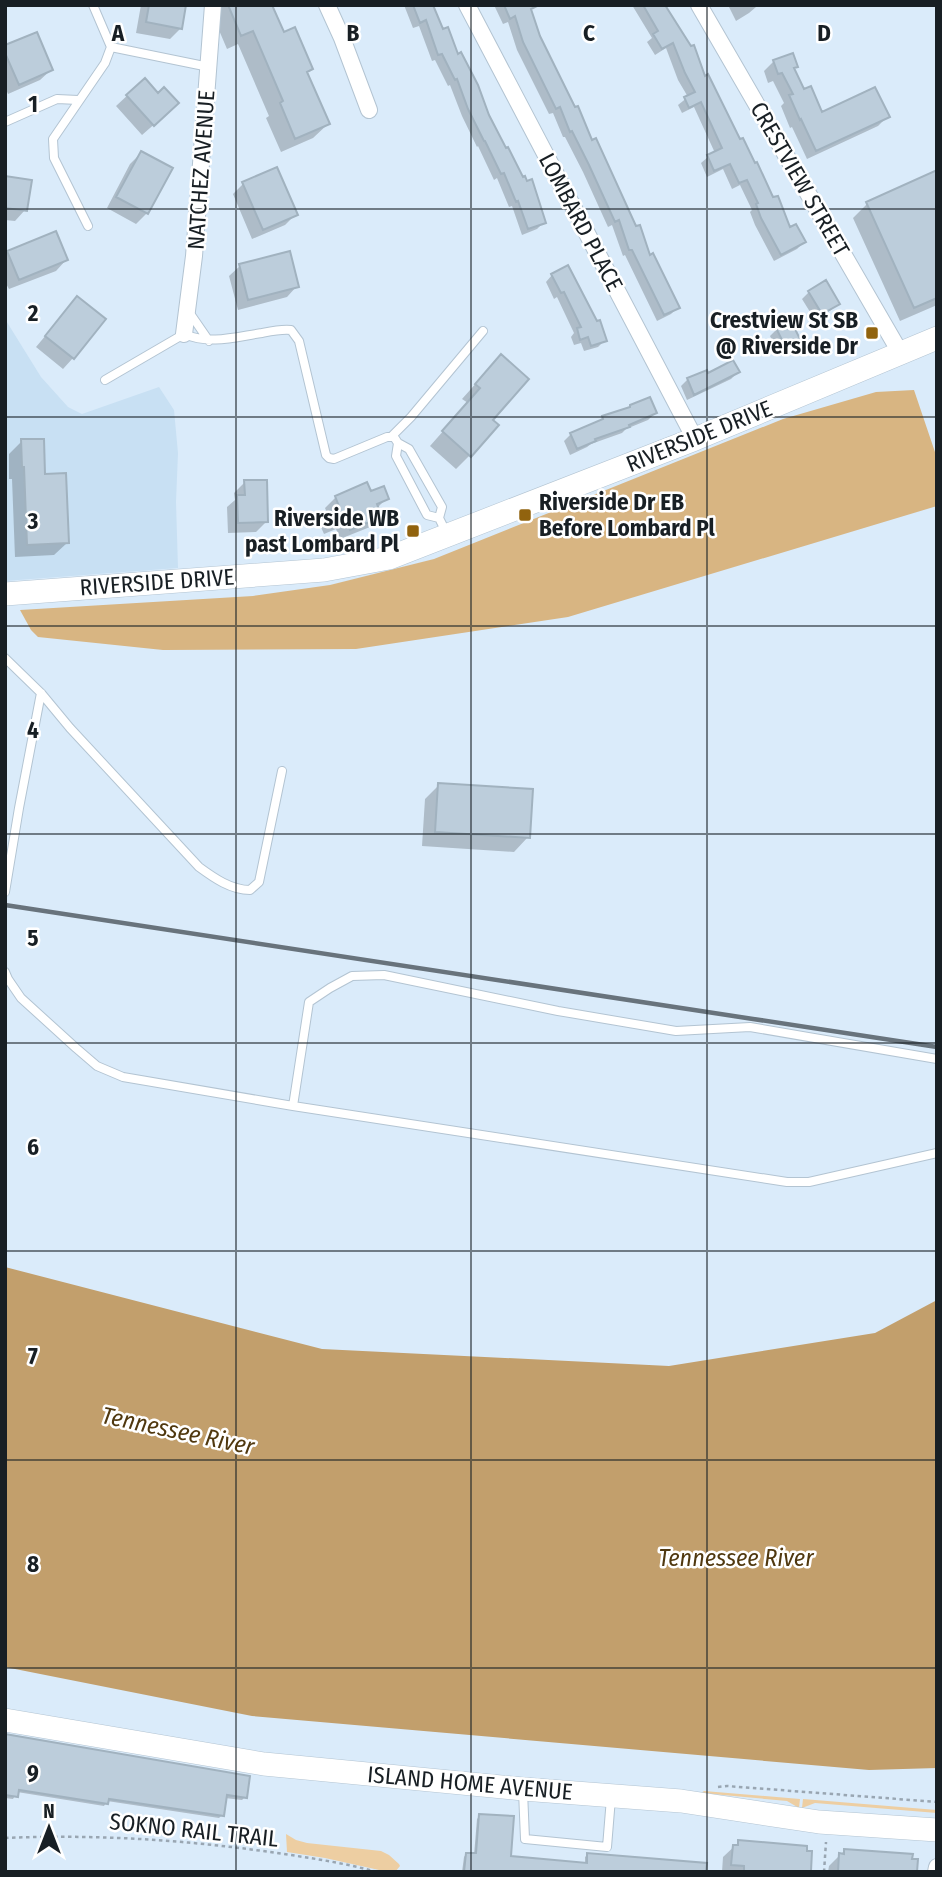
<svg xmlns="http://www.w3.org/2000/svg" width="942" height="1877" font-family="'Fira Sans Condensed',sans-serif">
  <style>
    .built { fill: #c8e0f3 }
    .green { fill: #edcea2 }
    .forest { fill: #d8b582 }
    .water { fill: #c29f6c }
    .shadow { fill: #0003 }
    .building { fill: #bccddb; stroke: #a1b2bf; stroke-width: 2 }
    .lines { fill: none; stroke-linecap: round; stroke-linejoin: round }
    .lane-casing { stroke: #b3c4d2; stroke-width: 10 }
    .street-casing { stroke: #b3c4d2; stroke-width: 18 }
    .secondary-casing { stroke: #b3c4d2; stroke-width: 24 }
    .path { stroke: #99a6b2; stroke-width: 2.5; stroke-dasharray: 3.5 3.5; stroke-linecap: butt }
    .lane { stroke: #fff; stroke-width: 8 }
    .street { stroke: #fff; stroke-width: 16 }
    .secondary { stroke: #fff; stroke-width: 23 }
    .rail { stroke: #68737c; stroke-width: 4.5 }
    .grid { fill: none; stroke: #181f24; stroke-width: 2; stroke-opacity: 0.55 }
    .poi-dot { fill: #91630e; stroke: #fff; stroke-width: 2.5 }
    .labels { text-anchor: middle; stroke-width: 5; stroke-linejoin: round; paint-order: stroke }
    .street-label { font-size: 23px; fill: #181f24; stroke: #fff }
    .poi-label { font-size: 23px; font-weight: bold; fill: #181f24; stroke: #fff; text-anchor: end }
    .water-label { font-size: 24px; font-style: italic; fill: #50380f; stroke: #fff }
    .grid-label { font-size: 23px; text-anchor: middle; font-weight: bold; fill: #181f24; stroke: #fff; stroke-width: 5; stroke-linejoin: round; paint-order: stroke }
  </style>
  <rect width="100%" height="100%" fill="#daebfa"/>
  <path class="built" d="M5 319 41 377 68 407 82 414 159 387 174 410 178 453 176 502 178 568 5 581Z"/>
  <path class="green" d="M704 1791 800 1799 799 1808 787 1801 701 1793Z
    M803 1799 937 1810V1813L815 1803 802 1808Z
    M286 1834 296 1840 307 1843 381 1851 389 1855 399 1864 400 1866 395 1872H388L325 1858 287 1852Z"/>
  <path class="forest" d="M914 390 937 458V506L568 617 356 649 163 650 38 637 31 630 20 610 253 596 330 585 434 559 783 419 876 392Z"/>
  <path class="water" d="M5 1267 322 1349 669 1366 875 1333 937 1300V1768L869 1770 252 1716 5 1667Z"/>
  <path class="shadow" d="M141 5H185L181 28 170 39 136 33Z
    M214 5H270L283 34 311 69 306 74 328 124 313 138 281 152 266 118 269 116 238 44 227 49 210 9Z
    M404 5H431L442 31 544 222 537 229 522 235 512 206 509 207 497 178 494 180 478 146 477 147 462 116 450 85 448 86 435 60 432 61 419 26 413 28Z
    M494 5H532L530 9 538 36 649 257 677 308 671 314 657 321 625 255 623 256 612 225 608 227 583 172 565 137H563L553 113 549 114 517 50 508 22 503 24Z
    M632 5H664L789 230 804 242 797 249 774 261 755 225 750 212 752 210 740 185 732 189 723 169 707 177 701 163 708 157 715 153 694 107 682 113 678 105 688 97 678 80 666 48 655 55 647 42 652 38Z
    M728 5H755L756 7 749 13 736 21Z
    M5 47 51 70 40 80 8 94 5 87Z
    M774 61 796 67 793 70 803 91 821 114 887 117 878 126 807 159 792 127 790 128 781 106 784 103 773 81 768 83 764 71Z
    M144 80 158 95 166 114 142 135 116 106Z
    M141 153 147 213 136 224 107 208 130 164Z
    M937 172V305L900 321 853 218 867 204Z
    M5 177 25 210 15 221 5 220Z
    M243 184 296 214 285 225 252 239 233 194Z
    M8 252 66 260 56 271 9 289 5 282V255Z
    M240 266 297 286 287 297 238 310 229 276Z
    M552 275 605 340 598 347 584 351 581 343 574 345 571 337 574 333 557 297 554 299 546 282Z
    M809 292 837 304 831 310 815 320 802 299Z
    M77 298 73 358 63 369 36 347Z
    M777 329 799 341 792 347 779 354 770 336Z
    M487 371 490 420 470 455 456 469 430 446 468 403 462 399Z
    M738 372 731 379 687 400 681 386 688 379Z
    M655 413 648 420 626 429 622 433 591 444 587 447 570 455 564 441 571 434 598 423 603 417Z
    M22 441 43 475 67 543 54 555 15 557 12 479H9V454Z
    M245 482 267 521 256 532 228 533 227 507 235 500 234 493Z
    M370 494 387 498 377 508 380 517 370 527 340 539 336 529 324 534 320 525 329 517 325 508 336 497Z
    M439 785 528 837 514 852 422 846 425 799Z
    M5 1736 245 1797 242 1800 225 1798 222 1815 219 1818 107 1801 104 1806 17 1792 13 1799 5 1798Z
    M480 1816 509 1858 585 1864V1857L588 1854 683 1872H462L464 1857 466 1854 474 1855 477 1819Z
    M739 1842 809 1870 808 1872H722L723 1857Z
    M845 1850 915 1872H828L829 1866Z"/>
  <path class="building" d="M149 5H186L182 29 146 22Z
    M228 5H272L284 32 295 27 313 69 307 72 330 124 295 139 280 103 283 101 253 31 241 36Z
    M413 5H433L443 29 448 27 458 54 461 52 478 85 489 115 506 148 508 147 523 177 525 176 527 181 532 179 546 223 528 229 518 201 516 202 504 173 501 174 485 141H484L468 109 457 79 455 80 442 54 438 55 426 20 420 23Z
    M504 5H539L531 9 540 36 575 107 578 106 592 140 596 138 636 226 640 225 650 255 653 253 680 308 664 315 632 250H629L619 220 615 222 589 165 572 131 570 132 560 107 556 109 523 42 515 16 510 19Z
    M643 5H665L691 46 694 45 705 76 708 74 740 139 743 138 755 163 757 162 773 197 778 196 790 227 796 224 806 242 781 255 761 218 756 204 758 203 747 180 739 183 730 164 714 171 707 155 722 148 701 102 689 108 684 97 695 92 685 73 673 43 662 49 653 34 658 31Z
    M37 32 53 70 19 85 5 53V45Z
    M793 53 798 67 794 68 804 89 811 86 822 112 875 87 890 117 816 151 801 119 800 120 789 95 793 94 782 73 778 74 773 60Z
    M145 78 158 93 164 87 179 103 154 126 126 95Z
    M141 151 173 168 148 214 116 197Z
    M277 167 298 215 263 230 242 182Z
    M937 170V298L914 308 866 202Z
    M5 176 32 180 27 211 5 208Z
    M56 231 68 260 19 280 7 251Z
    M290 251 299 287 248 300 239 264Z
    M568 265 597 321 600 320 607 341 591 346 588 337 580 340 577 328 581 327 564 292 561 293 551 274Z
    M826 280 840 304 822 314 808 291Z
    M77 296 106 319 74 359 45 336Z
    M791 321 801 341 786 348 776 328Z
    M501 354 529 379 493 420 499 425 471 457 442 431 480 388 475 384Z
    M733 360 740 372 694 395 687 378 707 370 708 373Z
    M650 397 657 413 629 425 630 427 595 439 596 441 577 449 570 433 603 419 602 416 630 407V405Z
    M21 439H44L45 474 66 473 69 543 27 545 24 467H22Z
    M244 480H267L268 522 238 523 237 495H245Z
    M367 482 371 491 384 486 389 499 377 504 382 517 350 530 346 520 334 524 330 513 340 509 335 496Z
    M438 783 533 789 530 838 435 832Z
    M5 1734 250 1776 247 1798 227 1795 224 1816 109 1799 108 1804 19 1790 18 1797 5 1795Z
    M479 1814 514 1816 511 1856 587 1863V1853L707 1863 706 1872H464L466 1853H476Z
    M738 1840 807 1846V1851H812L811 1871 744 1872V1866L731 1865 733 1845H738Z
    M844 1849 913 1854 912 1859H918L917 1872H838L839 1853 844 1854Z"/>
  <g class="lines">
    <g class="lane-casing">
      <path id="lane" d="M111 47 209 67
        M5 122 57 99 78 100
        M88 226 54 158 53 139 105 63 111 47 93 5
        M189 312 209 341
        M105 380 184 334C210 345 235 337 262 333 272 331 281 329 291 330L299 341 326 455 329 458 334 459 387 437H394L398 443 409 449 442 507 439 518 446 532
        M392 436 411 417 483 331
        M398 443 396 456 427 515 439 518
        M5 658 41 693 70 728 199 867C214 878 231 890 250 890L259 882 282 771
        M5 892 19 808 41 693
        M5 972 8 979 21 998 76 1048 97 1066 123 1077 293 1106 787 1182H809L937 1153
        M293 1106 309 1002 330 988 352 976 384 975 558 1011 676 1031 750 1027 937 1059
        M523 1791 525 1839 607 1847 611 1798"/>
    </g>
    <g class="street-casing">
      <path id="street" d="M327 5 342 38 369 110
        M467 5 695 439
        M699 5 901 354
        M184 334 194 256 213 5
        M936 1872 937 1867"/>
    </g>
    <g class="secondary-casing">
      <path id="secondary" d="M5 594 324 570 389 558 695 439 937 338
        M5 1720 264 1764 523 1789 681 1801 819 1822 937 1830"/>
    </g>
    <path class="path" d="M718 1787 727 1786 937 1802
      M5 1838C97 1834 187 1840 277 1853 311 1858 345 1863 377 1872
      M824 1872 826 1842"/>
    <use href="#lane" class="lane"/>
    <use href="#street" class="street"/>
    <use href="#secondary" class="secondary"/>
    <path class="rail" d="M5 905 937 1047"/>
  </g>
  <path class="grid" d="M236 5V1872M471 5V1872M707 5V1872M5 209H937M5 417H937M5 626H937M5 834H937M5 1043H937M5 1251H937M5 1460H937M5 1668H937"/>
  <g class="poi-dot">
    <rect x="865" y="326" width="14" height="14" rx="3.5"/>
    <rect x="518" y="508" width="14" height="14" rx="3.5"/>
    <rect x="406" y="524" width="14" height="14" rx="3.5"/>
  </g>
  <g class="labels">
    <g class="street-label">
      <text transform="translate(201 170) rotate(-86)" y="8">NATCHEZ AVENUE</text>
      <text transform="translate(800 179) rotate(60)" y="8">CRESTVIEW STREET</text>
      <text transform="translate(581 222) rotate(62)" y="8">LOMBARD PLACE</text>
      <text transform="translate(699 436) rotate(-22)" y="8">RIVERSIDE DRIVE</text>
      <text transform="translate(157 582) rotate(-4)" y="8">RIVERSIDE DRIVE</text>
      <text transform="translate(470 1783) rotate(5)" y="8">ISLAND HOME AVENUE</text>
      <text transform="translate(194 1830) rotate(6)" y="8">SOKNO RAIL TRAIL</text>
    </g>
    <g class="poi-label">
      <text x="858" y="328">Crestview St SB<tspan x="858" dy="26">@ Riverside Dr</tspan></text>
      <text x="539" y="510" text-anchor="start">Riverside Dr EB<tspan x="539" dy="26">Before Lombard Pl</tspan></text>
      <text x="399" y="526">Riverside WB<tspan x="399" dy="26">past Lombard Pl</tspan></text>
    </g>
    <g class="water-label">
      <text transform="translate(178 1431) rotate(12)" y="8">Tennessee River</text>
      <text x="736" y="1566">Tennessee River</text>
    </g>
  </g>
  <g class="grid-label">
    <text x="118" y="41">A</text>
    <text x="353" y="41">B</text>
    <text x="589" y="41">C</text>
    <text x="824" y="41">D</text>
    <text x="33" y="112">1</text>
    <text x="33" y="321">2</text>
    <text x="33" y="529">3</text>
    <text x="33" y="738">4</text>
    <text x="33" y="946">5</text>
    <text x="33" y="1155">6</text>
    <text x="33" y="1364">7</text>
    <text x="33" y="1572">8</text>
    <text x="33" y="1781">9</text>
  </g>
  <rect width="942" height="1877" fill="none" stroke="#181f24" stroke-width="14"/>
  <g transform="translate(49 1828)" stroke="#ffffff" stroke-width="5" paint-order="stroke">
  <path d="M0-5L12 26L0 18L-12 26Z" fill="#181f24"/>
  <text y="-10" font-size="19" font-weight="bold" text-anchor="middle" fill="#181f24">N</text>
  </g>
</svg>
